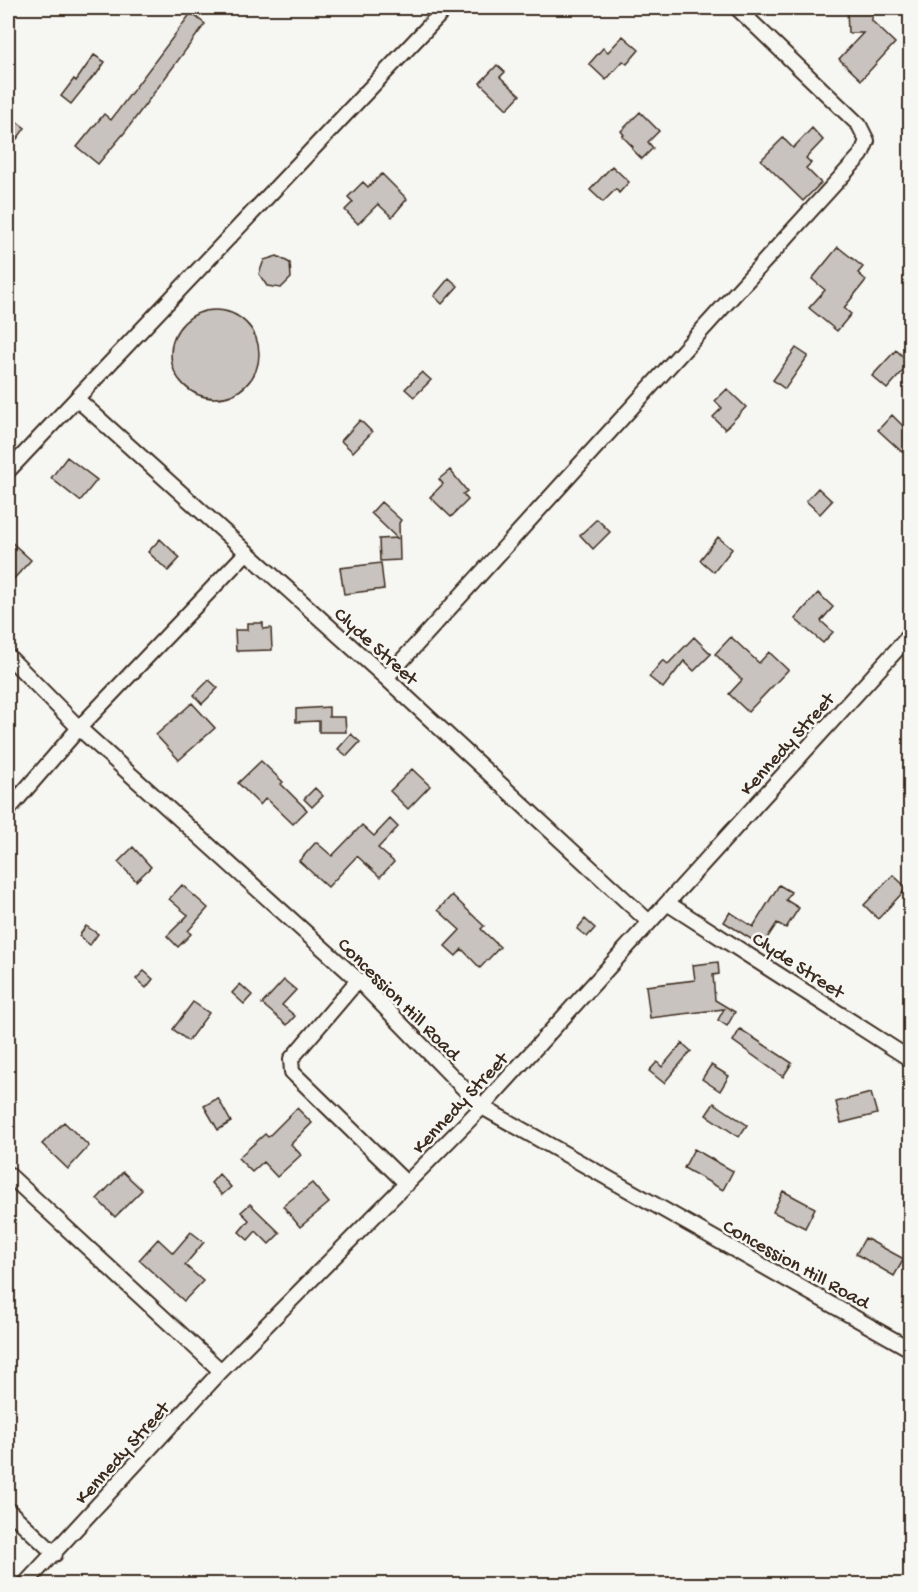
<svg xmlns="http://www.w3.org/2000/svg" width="918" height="1592" font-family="'Gochi Hand',sans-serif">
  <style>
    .building { fill: #c8c3be; stroke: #3b2a1e; stroke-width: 1.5 }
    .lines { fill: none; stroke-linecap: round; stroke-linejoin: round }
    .street-casing { stroke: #3b2a1e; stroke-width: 18 }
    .street { stroke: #f6f6f2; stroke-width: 14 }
    .labels { text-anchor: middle; stroke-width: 5; stroke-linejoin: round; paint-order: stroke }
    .street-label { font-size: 20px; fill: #3b2a1e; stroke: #f6f6f2 }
  </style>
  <rect width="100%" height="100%" fill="#f6f6f2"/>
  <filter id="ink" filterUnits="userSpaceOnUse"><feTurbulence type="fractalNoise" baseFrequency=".0167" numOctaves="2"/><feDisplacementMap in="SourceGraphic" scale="12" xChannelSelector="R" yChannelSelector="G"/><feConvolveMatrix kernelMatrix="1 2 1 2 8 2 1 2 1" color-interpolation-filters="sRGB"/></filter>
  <g filter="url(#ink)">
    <path class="building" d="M847 8H872V21L895 43 861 80 839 59 863 33H848Z
      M191 13 205 24 125 132 98 164 77 147 104 114 111 120Z
      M623 36 639 50 627 64 623 61 606 80 589 64 603 48 608 52Z
      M94 55 105 62 96 75 95 74 71 104 61 96 74 79 76 81Z
      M497 65 505 72 500 77 520 95 507 109 480 83Z
      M640 112 659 131 648 142 653 148 642 159 632 149 633 147 622 136 624 135 621 131Z
      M8 115 25 128 17 139 8 132Z
      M812 128 823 140 806 158 811 163 806 168 821 183 803 201 761 160 783 138 793 148Z
      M612 166 629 182 619 193 616 189 603 202 590 190Z
      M382 174 407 199 392 217 378 204 358 224 345 210 353 202 348 197 363 182 368 187Z
      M838 247 863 267 858 273 866 280 844 308 851 314 837 331 809 308 825 290 812 279Z
      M277 256 290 263 291 278 281 288 267 286 259 274 264 260Z
      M449 278 458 286 442 304 434 296Z
      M171 354a44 44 0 1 1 88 0a44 44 0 1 1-88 0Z
      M796 348 808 356 785 389 773 380Z
      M896 350 910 363 887 389 872 376Z
      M422 372 431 380 414 397 405 389Z
      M727 389 746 407 725 429 713 417 722 408 715 401Z
      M892 415 910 433V444L902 452 878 430Z
      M360 420 372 432 353 452 341 441Z
      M67 457 97 480 80 501 51 478Z
      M450 470 467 491 463 494 468 500 451 517 430 497 443 484 439 479Z
      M818 488 832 501 820 514 806 501Z
      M381 502 401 520 399 523 400 560 380 561 379 539 397 538 371 513Z
      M597 519 610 532 593 549 580 535Z
      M718 537 732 549 714 572 700 560Z
      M8 539 31 560 8 585Z
      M160 539 180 558 168 571 148 552Z
      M381 563 384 589 344 594 340 568Z
      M818 593 833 607 821 621 833 632 823 643 795 619Z
      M247 623H263V629L271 628 272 650 236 651 235 630H247Z
      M694 637 711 654 694 671 684 661 663 688 649 677 663 660 668 664Z
      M731 637 759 663 769 652 788 670 748 712 729 694 742 680 715 654Z
      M209 680 218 688 202 704 194 695Z
      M192 703 215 728 179 760 156 735Z
      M329 707V717H345L346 732H319V721L296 722V709Z
      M351 734 360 742 347 756 338 749Z
      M261 761 283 782 281 784 307 810 293 824 266 798 260 805 238 783Z
      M412 769 430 786 408 809 390 791Z
      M315 788 323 796 312 807 304 799Z
      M390 819 398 827 378 848 394 862 380 877 357 856 328 887 299 861 316 842 332 856 362 825 374 836Z
      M133 847 151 867 136 881 118 862Z
      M893 875 907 888 878 919 864 905Z
      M182 885 208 908 188 931 191 934 178 947 167 936 188 915 169 899Z
      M779 885 791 892 786 900 799 908 786 928 777 923 762 946 724 922 730 912 753 927Z
      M452 895 484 926 481 929 500 947 480 968 462 949 456 956 445 946 460 930 438 910Z
      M585 919 595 928 587 937 577 929Z
      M86 926 98 934 90 945 79 936Z
      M718 962 719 974 713 975 715 1000 735 1012 727 1026 718 1020 724 1009 650 1018 646 986 695 980 693 965Z
      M144 971 153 979 146 988 136 979Z
      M284 980 296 990 282 1005 295 1016 287 1025 262 1004Z
      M240 984 252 995 244 1004 232 993Z
      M193 1002 209 1013 188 1041 173 1029Z
      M740 1029 792 1063 783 1077 733 1041Z
      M682 1043 691 1051 664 1083 649 1071 657 1062 662 1067Z
      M711 1065 729 1076 720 1091 702 1079Z
      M871 1093 877 1114 841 1123 836 1102Z
      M218 1098 231 1122 218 1130 204 1106Z
      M714 1103 747 1125 739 1137 706 1115Z
      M297 1108 312 1123 291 1144 301 1155 277 1177 263 1162 252 1172 238 1158 265 1134 268 1137Z
      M64 1122 89 1146 68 1169 42 1144Z
      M694 1149 733 1171 723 1190 684 1168Z
      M123 1172 142 1190 115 1217 97 1199Z
      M219 1174 231 1187 222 1195 211 1183Z
      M312 1183 329 1203 300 1227 283 1206Z
      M783 1191 815 1208 805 1228 773 1212Z
      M250 1204 280 1233 269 1244 256 1231 248 1240 239 1232 249 1220 241 1212Z
      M191 1232 204 1242 185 1265 203 1281 184 1301 139 1260 158 1239 173 1253Z
      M865 1238 904 1259 894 1276 856 1254Z"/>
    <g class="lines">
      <g class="street-casing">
        <path id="street" d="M77 399 386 678 649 922
          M8 471 446 8
          M8 656 79 728 358 980 482 1107 910 1349
          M386 678 861 155 867 141 859 125 737 8
          M8 810 79 728 247 552
          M667 903 910 1059
          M358 980 291 1059 292 1072 407 1184
          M8 1174 221 1371
          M8 1510 55 1554
          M25 1584 221 1371 482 1107 910 635"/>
      </g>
      <use href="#street" class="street"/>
    </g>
  </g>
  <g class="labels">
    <g class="street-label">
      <text transform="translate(377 645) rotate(42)" y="7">Clyde Street</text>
      <text transform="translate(786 743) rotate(-48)" y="7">Kennedy Street</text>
      <text transform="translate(799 964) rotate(33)" y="7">Clyde Street</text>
      <text transform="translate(400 998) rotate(45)" y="7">Concession Hill Road</text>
      <text transform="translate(459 1102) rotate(-47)" y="7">Kennedy Street</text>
      <text transform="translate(797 1263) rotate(29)" y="7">Concession Hill Road</text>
      <text transform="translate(121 1452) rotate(-48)" y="7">Kennedy Street</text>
    </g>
  </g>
  <rect width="918" height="1592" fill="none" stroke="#f6f6f2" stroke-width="30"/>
  <rect x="15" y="15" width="888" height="1562" fill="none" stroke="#3b2a1e" stroke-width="2" filter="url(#ink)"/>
</svg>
